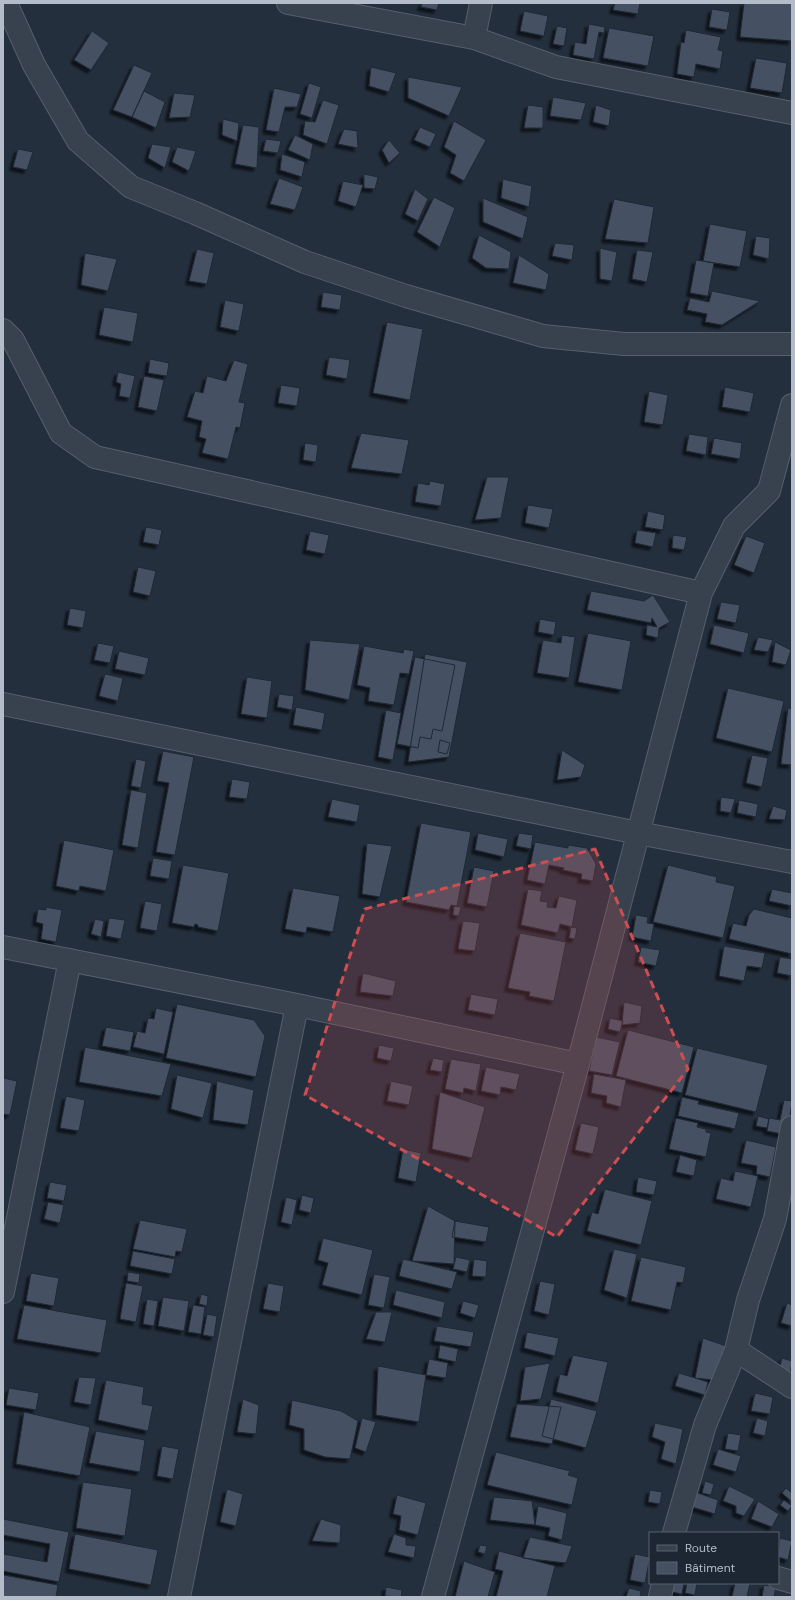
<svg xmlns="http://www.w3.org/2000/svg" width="795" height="1600" font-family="'DM Sans',sans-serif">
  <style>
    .building { fill: #455162; stroke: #1f2835; filter: url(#shadow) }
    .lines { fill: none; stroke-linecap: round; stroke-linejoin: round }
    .street-casing { stroke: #565f6c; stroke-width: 24 }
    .street { stroke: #38414e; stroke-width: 22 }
    .marked { fill: #ce4d50; fill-opacity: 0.2; stroke: #ce4d50; stroke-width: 3; stroke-dasharray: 8 5; stroke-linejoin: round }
  </style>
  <defs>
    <filter id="shadow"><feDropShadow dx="-3.5" dy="3.5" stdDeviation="1" flood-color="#0009"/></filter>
  </defs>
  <rect width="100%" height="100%" fill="#242f3e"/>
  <path class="building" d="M422 3H439L437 10 421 7Z
    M615 3H640L638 14 613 10Z
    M744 3H792V41L740 37Z
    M712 9 730 12 727 30 709 27Z
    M524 11 548 16 544 36 520 31Z
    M589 24 605 27 604 33 599 32 594 59 573 55 575 42 586 44Z
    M557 26 567 28 564 46 553 44Z
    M609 28 654 36 648 66 603 58Z
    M686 30 721 37 718 50 723 51 720 69 696 64 694 77 677 74 681 42 684 43Z
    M92 31 109 43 91 70 74 60Z
    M756 58 787 63 782 93 750 88Z
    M134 65 152 73 132 117 113 110Z
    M371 67 396 73 389 92 369 86Z
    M408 77 462 87 449 116 408 98Z
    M309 83 321 87 312 118 300 114Z
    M274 88 301 94 297 107H285L279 132 266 130Z
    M144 91 165 102 156 128 132 117Z
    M174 93 195 95 190 117 169 118Z
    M553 97 586 103 581 120 550 116Z
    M323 100 339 105 327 144 303 135 305 121 315 122Z
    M528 105 543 107V128H524Z
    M596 105 611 110 609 126 593 122Z
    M223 119 239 123 237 141 222 135Z
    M454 121 486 140 464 181 450 173 456 155 444 147Z
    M243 125 259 127 257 168 235 164Z
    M420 127 436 134 430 147 414 140Z
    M344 129 357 131 358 148 338 144Z
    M295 135 313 144 310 160 288 150Z
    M266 139 281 141 278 153 263 151Z
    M389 140 400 153 389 163 382 150Z
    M152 144 171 147 165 168 148 158Z
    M177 147 196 151 189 171 172 162Z
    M18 149 33 152 27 170 13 167Z
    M282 154 305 162 302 177 280 170Z
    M364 174 378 177 375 189 364 188Z
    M279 178 303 187 295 210 270 204Z
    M503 179 532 186 529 207 501 198Z
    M343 181 363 185 356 207 338 201Z
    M415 189 428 199 418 221 405 214Z
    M434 197 455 208 440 247 417 232Z
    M483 198 528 217 523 239 483 222Z
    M614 199 654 207 648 243 605 239Z
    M710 224 747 231 740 267 703 261Z
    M479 235 511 252 509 269 486 268 472 258Z
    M756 236 770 238 769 259 753 255Z
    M555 243 574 245 572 260 552 256Z
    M600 248 617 252 612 281 600 279Z
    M197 249 214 253 207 284 189 281Z
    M637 250 653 252 647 282 632 279Z
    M85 253 117 259 108 291 81 285Z
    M519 255 549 274 546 290 513 283Z
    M696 260 714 263 708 296 690 293Z
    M712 291 760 301 722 325 705 322 707 314 687 310 690 298 709 302Z
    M323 292 342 295 340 310 321 307Z
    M225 300 244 304 239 331 220 327Z
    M104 307 138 313 133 342 99 335Z
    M387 322 423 329 410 400 373 393Z
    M329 357 350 360 347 379 326 375Z
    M150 359 169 363 167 376 148 373Z
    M234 360 248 364 239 402 245 403 240 428 236 427 228 459 202 453 206 439 199 437 202 421 187 417 195 391 203 393 207 376 226 381Z
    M118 372 135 376 130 398 119 396 121 384 116 382Z
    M144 376 164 380 157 411 138 407Z
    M281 385 300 388 297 406 278 403Z
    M725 387 754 393 750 412 722 407Z
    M649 391 668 395 663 425 644 422Z
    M361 433 409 440 402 474 351 468Z
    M689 434 708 437 706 455 686 451Z
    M714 438 742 443 740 459 711 454Z
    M305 443 318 445 316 462 303 460Z
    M487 477H509L501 518 475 520Z
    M430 481 445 484 441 506 415 502 418 483 429 485Z
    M528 505 553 509 549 528 525 523Z
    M648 511 665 515 663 530 645 527Z
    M146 527 162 530 159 545 143 542Z
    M637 530 656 533 653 547 635 543Z
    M310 531 329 535 325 554 306 550Z
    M673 535 687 537 684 550 672 548Z
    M746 536 765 543 754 573 734 565Z
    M138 567 156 571 150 596 133 592Z
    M591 591 644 601 653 595 670 622 659 628 658 638 646 635 647 625 657 627 652 618 651 623 587 610Z
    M721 602 740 605 736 623 717 619Z
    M70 608 86 611 83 628 67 625Z
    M540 619 556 622 554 635 538 632Z
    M714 625 749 633 744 653 710 644Z
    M588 633 631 641 622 690 578 682Z
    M562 635 575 637 569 678 537 673 543 640 561 643Z
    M758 637 773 640 768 652 754 650Z
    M310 640 360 644 349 700 305 690Z
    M775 642 791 650 786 665 772 662Z
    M98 643 114 646 110 663 94 660Z
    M364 646 403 653 404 649 414 651 409 674 400 673 394 705 368 701 370 688 357 685Z
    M119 651 149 658 145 675 115 669Z
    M425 654 467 662 449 757 408 762Z
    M415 657 455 665 442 731 433 729 431 739 420 737 418 748 397 744Z
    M105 674 123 678 118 701 99 696Z
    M247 677 272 681 267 718 241 714Z
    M728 688 784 701 772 752 716 738Z
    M279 694 294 696 292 710 277 707Z
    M296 707 325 713 322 730 293 725Z
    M788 708 792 709V765L781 764Z
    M386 710 401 713 393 760 378 757Z
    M440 740 450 743 447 754 438 752Z
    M562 750 585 765 581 777 557 780Z
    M163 751 194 757 175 855 156 852 169 783 157 781Z
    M752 755 768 758 762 787 746 783Z
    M136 759 146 761 141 788 131 786Z
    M232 779 250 782 247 799 229 797Z
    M131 790 147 793 138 848 122 845Z
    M721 797 735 799 731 813 720 811Z
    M332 799 360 805 357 822 328 817Z
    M739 800 758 804 756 817 737 813Z
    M773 806 787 810 785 820 769 819Z
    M421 823 471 832 457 906 451 905 449 910 406 902Z
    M478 833 508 839 504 857 475 850Z
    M519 833 533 835 531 849 516 846Z
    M64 840 114 850 106 891 80 886 79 891 56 886Z
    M535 842 568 848V845L587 848 596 864 593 881 581 879 582 874 563 870 564 868 549 865 545 884 527 880Z
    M367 843 392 846 380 897 362 894Z
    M153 858 172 861 169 879 150 876Z
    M183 865 229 873 218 931 198 927V925L195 924 194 927 172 923Z
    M668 865 717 877 716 882 735 886 723 938 653 922Z
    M474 867 494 871 487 907 467 903Z
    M293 888 340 896 333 932 307 927 306 933 285 929Z
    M528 889 542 891 540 901 548 902 547 907 556 908 559 896 577 900 572 927 560 924 558 933 521 925Z
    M772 889 792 893V906L769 901Z
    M145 901 162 904 157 931 140 928Z
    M454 906 461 907 459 916 453 915Z
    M46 907 62 910 56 942 41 939 43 924 36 922 38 909 46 910Z
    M754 909 792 918V954L729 939 733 923 746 926 749 915Z
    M636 915 648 917 647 923 654 924 651 941 632 937Z
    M109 918 125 920 121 939 106 936Z
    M95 919 104 921 101 937 91 934Z
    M463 921 480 923 475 951 458 949Z
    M571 927 577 928 575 939 569 938Z
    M520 933 566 942 554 1001 529 996 530 992 508 988Z
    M724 946 765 953 762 968 747 966 744 981 719 976Z
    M641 947 660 950 656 966 638 962Z
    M780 957 792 959V976L777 973Z
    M363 973 396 981 393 996 360 992Z
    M471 994 498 999 495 1015 468 1010Z
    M624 1002 642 1006 640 1023 622 1025Z
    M177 1004 254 1020 265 1036 256 1077 166 1058Z
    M156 1008 173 1012 164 1054 133 1047 137 1031 145 1033 148 1018 154 1019Z
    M610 1018 623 1021 620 1032 608 1029Z
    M106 1027 134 1032 130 1051 102 1046Z
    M628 1030 694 1047 682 1093 616 1076Z
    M596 1037 620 1042 612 1075 589 1071Z
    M379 1045 394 1048 391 1061 377 1058Z
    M85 1047 171 1064 162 1096 79 1082Z
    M697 1048 768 1065 756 1112 685 1095Z
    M433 1058 444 1060 442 1072 430 1070Z
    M451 1059 481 1064 476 1091 464 1088 463 1093 445 1089Z
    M486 1067 520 1074 516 1090 501 1087 500 1095 481 1091Z
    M594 1074 626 1080 621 1107 606 1103 607 1096 591 1093Z
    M177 1075 212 1083 203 1118 171 1109Z
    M3 1078 17 1081 10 1115 3 1114Z
    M217 1081 254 1090 248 1125 213 1120Z
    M391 1081 413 1086 409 1105 387 1101Z
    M440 1092 485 1107 472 1158 432 1149Z
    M66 1096 85 1100 79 1131 60 1128Z
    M682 1097 699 1101 698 1104 739 1113 735 1129 678 1116Z
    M784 1100 792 1101 789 1123 782 1134 767 1131 769 1118 780 1120Z
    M758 1116 769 1119 767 1128 756 1126Z
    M676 1118 698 1123 697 1127 706 1129V1132L711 1133 706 1157 669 1149Z
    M581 1123 599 1127 593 1154 575 1150Z
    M746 1140 776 1147 770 1177 756 1174 757 1166 741 1163Z
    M403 1149 421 1153 416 1182 398 1178Z
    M680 1155 697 1160 694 1176 676 1172Z
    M735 1171 758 1176 751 1207 716 1199 721 1178 733 1181Z
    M638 1177 657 1181 654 1195 636 1192Z
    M50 1182 67 1185 64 1201 47 1198Z
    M605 1189 652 1201 641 1245 587 1231 592 1212 598 1214Z
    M302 1195 314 1198 311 1213 299 1210Z
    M286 1197 297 1200 292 1225 281 1222Z
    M48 1202 64 1205 60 1223 44 1219Z
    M428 1206 455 1221 454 1264 412 1261Z
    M140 1220 187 1229 182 1252 176 1251 175 1257 133 1249Z
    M455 1221 489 1227 486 1242 452 1237Z
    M323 1238 373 1250 362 1295 322 1285 328 1263 318 1260Z
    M614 1249 637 1254 627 1298 604 1290Z
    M133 1251 175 1259 172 1274 130 1266Z
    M456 1257 470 1260 467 1272 453 1269Z
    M641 1257 686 1267 683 1283 677 1282 671 1310 631 1301Z
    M403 1259 457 1272 452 1289 399 1276Z
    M474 1259 487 1261 486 1277 472 1276Z
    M128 1272 140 1274 139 1283 127 1281Z
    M31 1273 59 1278 54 1306 26 1301Z
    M374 1274 390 1277 384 1308 368 1305Z
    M540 1281 555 1284 549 1315 534 1311Z
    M126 1283 143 1286 136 1322 120 1319Z
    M268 1283 284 1286 280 1312 263 1309Z
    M396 1290 445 1302 442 1318 393 1305Z
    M201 1294 208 1296 207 1306 199 1304Z
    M163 1297 189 1301 184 1331 158 1326Z
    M147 1299 158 1301 154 1326 143 1324Z
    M463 1301 479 1305 475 1318 460 1313Z
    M787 1303 792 1305V1326L781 1323Z
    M24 1305 107 1320 101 1353 17 1339Z
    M193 1305 205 1307 201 1334 188 1332Z
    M376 1312H392L385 1342 366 1339Z
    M207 1314 217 1316 214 1337 203 1335Z
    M437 1326 474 1332 471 1347 434 1341Z
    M527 1332 559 1338 555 1356 524 1348Z
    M703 1338 726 1346 713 1380 695 1378Z
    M440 1345 458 1349 456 1362 438 1358Z
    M573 1355 608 1362 598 1403 556 1392 560 1374 567 1376Z
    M782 1358 792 1361 790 1377 778 1374Z
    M429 1359 448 1363 446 1378 426 1375Z
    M550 1363 541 1399 520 1401 525 1367Z
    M378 1366 426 1375 419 1422 376 1415Z
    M679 1373 708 1382 705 1395 675 1386Z
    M79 1377 96 1378 91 1405 74 1402Z
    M106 1380 144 1387 142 1404 153 1406 148 1431 98 1420Z
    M9 1388 39 1393 36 1410 6 1405Z
    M755 1393 773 1397 770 1414 751 1411Z
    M243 1399 259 1405 256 1434 237 1432Z
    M551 1399 597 1411 586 1448 542 1436Z
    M292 1400 341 1411 358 1421 350 1459 325 1457 304 1450V1429L289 1425Z
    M517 1404 561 1407 552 1444 510 1437Z
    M24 1412 90 1427 80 1476 16 1464Z
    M362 1418 376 1422 366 1452 355 1448Z
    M757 1418 768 1421 765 1436 753 1433Z
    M655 1423 683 1429 676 1464 661 1459 665 1442 652 1437Z
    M96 1431 145 1440 140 1472 89 1463Z
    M728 1433 741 1435 738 1451 725 1449Z
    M162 1446 179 1449 173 1479 157 1476Z
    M718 1449 741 1456 736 1472 713 1465Z
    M496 1452 570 1471 568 1475 578 1478 572 1505 487 1485Z
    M705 1481 714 1484 711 1495 702 1493Z
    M83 1482 132 1489 125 1536 76 1528Z
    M729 1486 755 1499 744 1516 736 1513V1506L723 1501Z
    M786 1488 792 1493V1502L782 1493Z
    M227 1489 243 1494 236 1526 220 1522Z
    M650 1490 662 1492 660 1504 648 1502Z
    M695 1492 718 1500 715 1514 692 1507Z
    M397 1495 426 1503 418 1535 399 1530 401 1516 393 1514Z
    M494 1497 532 1501 535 1525 490 1520Z
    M784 1500 792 1506 788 1511 780 1505Z
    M758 1501 779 1514 772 1527 751 1519Z
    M538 1506 567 1513 562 1540 548 1536 550 1528 535 1525Z
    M3 1519 69 1532 59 1582 3 1571V1554L47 1562 50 1544 3 1535Z
    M321 1519 341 1525 340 1543 312 1541Z
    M75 1534 158 1550 151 1585 69 1569Z
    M394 1534 406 1538V1545L416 1546 414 1558 388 1552Z
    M530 1537 572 1546 566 1563 523 1558Z
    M780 1538 792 1541 788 1560 778 1557Z
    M480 1545 487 1546 485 1554 478 1552Z
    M499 1551 555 1566 547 1597H496L503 1571 495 1569Z
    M635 1554 650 1557 645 1583 630 1580Z
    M464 1561 495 1572 488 1597H455Z
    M3 1575 58 1585 56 1597H3Z
    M674 1583H684L682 1594 672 1592Z
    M687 1583H697L695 1595 685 1593Z
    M735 1583H750L747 1597H732Z
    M764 1585 776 1587 774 1597H762Z
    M386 1587 402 1590 401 1597 385 1596Z
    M629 1588 641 1591 640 1597H626Z"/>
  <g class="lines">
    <g class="street-casing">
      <path id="street" d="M6 3 34 65 78 141 131 187 195 213 305 262 406 296 543 336 624 344H792
        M288 3 474 38 556 67 792 113
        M474 38 481 3
        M3 330 13 340 61 433 95 457 701 593
        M3 704 638 833 792 862
        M3 947 297 1005 578 1064
        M3 1292 70 960
        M736 1350 792 1387
        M674 1533 705 1425 736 1350 748 1300 775 1219 792 1127
        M778 1578 792 1582
        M179 1597 297 1005
        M433 1597 578 1064 701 593 734 526 769 491 792 405
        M660 1597 663 1583"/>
    </g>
    <use href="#street" class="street"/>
  </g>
  <path class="marked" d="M595 849 688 1069 557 1237 305 1095 365 909Z"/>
  <rect width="795" height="1600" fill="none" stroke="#b4bcc9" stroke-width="8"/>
  <rect x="649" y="1532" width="130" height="52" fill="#1d2633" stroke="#59626f"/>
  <rect x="657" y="1545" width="20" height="6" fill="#38414e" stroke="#59626f"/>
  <text x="685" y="1552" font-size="12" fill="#b4bcc9">Route</text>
  <rect x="657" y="1562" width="20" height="12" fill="#455162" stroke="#59626f"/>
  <text x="685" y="1572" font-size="12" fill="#b4bcc9">Bâtiment</text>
</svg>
